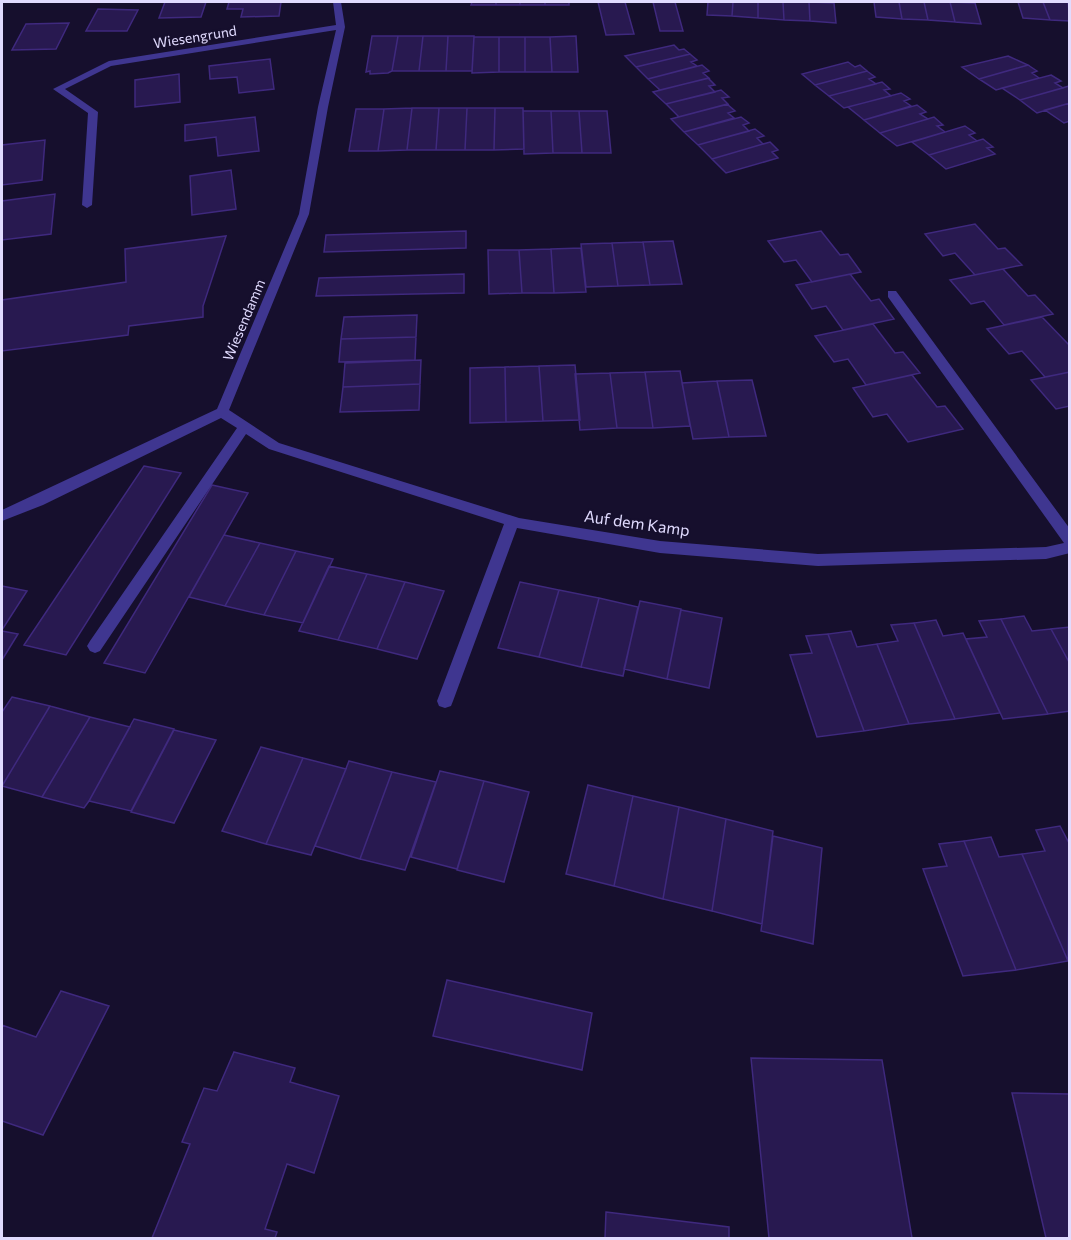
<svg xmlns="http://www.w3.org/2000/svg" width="1071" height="1240" font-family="Commissioner,sans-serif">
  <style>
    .building { fill: #281950; stroke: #3f297e; stroke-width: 1.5 }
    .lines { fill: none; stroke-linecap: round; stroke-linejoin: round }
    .minor { fill: #3f3690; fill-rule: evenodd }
    .labels { text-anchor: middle; stroke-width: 4.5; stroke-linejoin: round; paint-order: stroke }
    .far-street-label { font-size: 14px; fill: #e1dbff; stroke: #160f2d }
    .street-label { font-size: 16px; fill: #e1dbff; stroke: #160f2d }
  </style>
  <rect width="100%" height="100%" fill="#160f2d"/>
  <path class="building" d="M165 2H206L201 17 159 18Z
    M229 2H281L279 16 241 17 243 9H227Z
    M472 2H496V5H471Z
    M496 2H520V5H496Z
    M520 2H545V5H520Z
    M545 2H569V5H545Z
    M598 2H625L634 34 606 35Z
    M653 2H675L683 31H660Z
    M708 2H733L732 16 707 15Z
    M733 2H758V18L732 16Z
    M758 2H783L784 20 758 18Z
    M783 2H809L810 21 784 20Z
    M809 2 834 3 836 23 810 21Z
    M874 2H899L902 19 876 17Z
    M899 2H924L928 20 902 19Z
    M924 2H950L955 22 928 20Z
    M950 2 975 3 981 24 955 22Z
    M1018 2H1043L1050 20 1023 18Z
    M1043 2H1068L1070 21 1050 20Z
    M98 9 138 10 127 31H86Z
    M69 23 56 49 12 50 26 24Z
    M372 36H398L392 71 388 73 370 74V71L366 72Z
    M398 36H423L419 71H392Z
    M423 36H448L446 71H419Z
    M448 36H474L472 71H446Z
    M576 36 578 72H552L550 37Z
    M474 37H499V72L472 73Z
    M499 37H525V72H499Z
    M525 37H550L552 72H525Z
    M674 45 679 50 684 49 690 54 636 67 625 56Z
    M690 54 697 60 691 62 697 66 648 79 636 67Z
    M1008 56 1028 65 979 79 962 67Z
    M270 59 274 89 239 93 237 77 210 79 209 66Z
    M848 62 855 67 860 65 867 71 815 85 802 74Z
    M702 65 709 71 703 73 709 78 660 90 648 79Z
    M1028 65 1037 71 1032 73 1039 78 996 90 979 79Z
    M867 71 875 77 869 79 876 84 829 96 815 85Z
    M179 74 180 102 135 107V80Z
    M1051 75 1061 81 1055 83 1063 88 1020 100 1002 88Z
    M708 78 715 85 709 86 715 92 666 104 653 92Z
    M882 82 890 89 884 90 891 96 844 108 829 96Z
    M1069 86 1070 103 1037 113 1020 100Z
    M721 90 729 97 722 98 728 104 679 117 666 104Z
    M901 93 910 99 904 101 911 106 864 120 848 107Z
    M1070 103V121L1064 123 1045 110Z
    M727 104 735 111 728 113 734 118 684 132 671 119Z
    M917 105 926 112 920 114 928 119 880 133 864 120Z
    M412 108H439L436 150H407Z
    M412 108 407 150 378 151 384 109Z
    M439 108H467L465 150H436Z
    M467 108H495L494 150H465Z
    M495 108H523L524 149 494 150Z
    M356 109H384L378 151H349Z
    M523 111H551L553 153 524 154Z
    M551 111H579L582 153H553Z
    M579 111H607L611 153H582Z
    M255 117 259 151 218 156 216 137 185 141V125Z
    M741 117 749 123 743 125 749 131 698 145 684 132Z
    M934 117 943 125 937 126 945 132 897 146 880 133Z
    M965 126 975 133 969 135 977 141 929 155 912 142Z
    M755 129 764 136 757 138 763 144 712 159 698 145Z
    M983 139 993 147 987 148 995 154 946 169 929 155Z
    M45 140 42 180 2 185V145Z
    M770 142 778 150 772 152 778 158 726 173 712 159Z
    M231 170 236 209 192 215 190 176Z
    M55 194 51 234 2 240V201Z
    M975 224 998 249 1005 248 1022 265 975 275 955 253 943 256 925 234Z
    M466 231V248L324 252 326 235Z
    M821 231 840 255 848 254 861 272 812 282 796 260 784 262 768 241Z
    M226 236 203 306V317L129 326 128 335 2 351V300L126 282 125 249Z
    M673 241 682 284 650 285 643 242Z
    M643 242 650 285 618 286 612 243Z
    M612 243 618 286 586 287 581 244Z
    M581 248 586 292 554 293 551 249Z
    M551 249 554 293H522L519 250Z
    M488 250H519L522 293 489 294Z
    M1003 269 1028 296 1035 295 1053 314 1004 325 984 301 971 304 950 280Z
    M464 274V293L316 296 319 278Z
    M850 274 871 301 879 299 894 319 843 330 826 306 812 309 796 285Z
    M417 315 416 337 341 339 344 317Z
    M1042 317 1070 346V372L1045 377 1022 351 1009 354 987 329Z
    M873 324 895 353 903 352 920 373 866 385 848 359 834 362 815 336Z
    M416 337 415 360 339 362 341 339Z
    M421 360 420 384 343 387 345 363Z
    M575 365 580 420 543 421 539 366Z
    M539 366 543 421 506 422 505 367Z
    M505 367 506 422 470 423V368Z
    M680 371 690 426 653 428 645 372Z
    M645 372 653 428H617L610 373Z
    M1070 372V406L1056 409 1031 380Z
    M610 373 617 428 580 430 575 374Z
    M912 375 937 407 945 406 963 429 908 442 887 414 873 417 853 388Z
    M752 380 766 436 729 437 717 381Z
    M717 381 729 437 693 439 682 383Z
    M420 384 419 410 340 412 343 387Z
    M144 466 181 473 66 655 24 645Z
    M212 485 248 493 145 673 104 663Z
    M224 535 260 543 225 606 189 597Z
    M260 543 296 551 264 615 225 606Z
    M296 551 333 559 303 623 264 615Z
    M329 566 367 574 338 640 299 631Z
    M367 574 405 582 377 649 338 640Z
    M405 582 444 591 417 659 377 649Z
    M520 582 559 590 539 657 498 648Z
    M2 586 27 591 2 630Z
    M559 590 599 598 581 667 539 657Z
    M599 598 638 607 623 676 581 667Z
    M640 601 681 609 667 679 624 669Z
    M681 610 722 618 709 688 667 679Z
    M1024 616 1032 631 1051 629 1070 664V711L1048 714 1001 619Z
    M1001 619 1048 714 1003 719 966 639 987 637 979 621Z
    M936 620 943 636 963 633 1000 713 955 719 914 623Z
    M914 623 955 719 909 724 877 644 898 641 891 625Z
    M1070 627V664L1051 629Z
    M2 631 18 634 2 660Z
    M851 631 857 647 877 644 909 724 864 731 828 634Z
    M828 634 864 731 817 737 790 655 812 653 806 636Z
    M12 697 50 706 2 786V712Z
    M50 706 90 717 42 797 2 786Z
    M90 717 130 727 89 801 84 808 42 797Z
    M134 719 174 729 131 811 89 801Z
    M174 730 216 740 174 823 131 812Z
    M261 747 303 758 266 844 222 831Z
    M303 758 346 769 311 855 266 844Z
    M349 761 392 772 360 859 315 846Z
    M440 771 484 781 457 869 411 857Z
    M392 772 436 782 405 870 360 859Z
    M484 781 529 792 504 882 457 870Z
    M588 785 633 796 614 886 566 874Z
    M633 796 679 807 663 899 614 886Z
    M679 807 726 819 712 911 663 899Z
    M726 819 773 831 762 924 712 911Z
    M1060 826 1070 845 1068 961 1022 854 1045 851 1036 830Z
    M773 836 822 848 813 944 761 931Z
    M991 837 999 857 1022 854 1068 961 1016 970 964 841Z
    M964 841 1016 970 963 976 923 869 947 866 939 844Z
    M447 980 592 1013 582 1070 433 1036Z
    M61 991 109 1006 43 1135 2 1121V1025L36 1037Z
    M234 1052 295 1068 290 1082 339 1096 314 1173 287 1164 265 1229 277 1232 275 1238H152L190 1144 182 1142 204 1088 217 1091Z
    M751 1058 882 1060 912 1238H769Z
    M1012 1093 1069 1094 1070 1238H1046Z
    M606 1212 729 1227V1238H605Z"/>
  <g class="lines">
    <path class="minor" d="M333 2H341L345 27 328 107 309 214 229 410 279 443 519 518 660 541 818 554 1046 547 1064 543 888 297V291H896L1070 529V553L1046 559 818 566 660 553 517 528 453 701 451 706 445 708 439 706 437 701 504 524 269 449 246 434 100 651 95 653 90 651 87 646 90 641 237 428 221 418 43 505 2 521V510L217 409 299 214 318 107 336 30 111 66 65 89 98 112 92 205 87 208 82 205 88 113 53 89 109 61 336 25Z"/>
  </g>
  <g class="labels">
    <g class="far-street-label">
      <text transform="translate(195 37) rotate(-9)" y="5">Wiesengrund</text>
      <text transform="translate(244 320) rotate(-67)" y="5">Wiesendamm</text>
    </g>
    <g class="street-label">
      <text transform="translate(637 523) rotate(8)" y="6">Auf dem Kamp</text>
    </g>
  </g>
  <rect width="1071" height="1240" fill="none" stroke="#e1dbff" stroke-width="6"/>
</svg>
